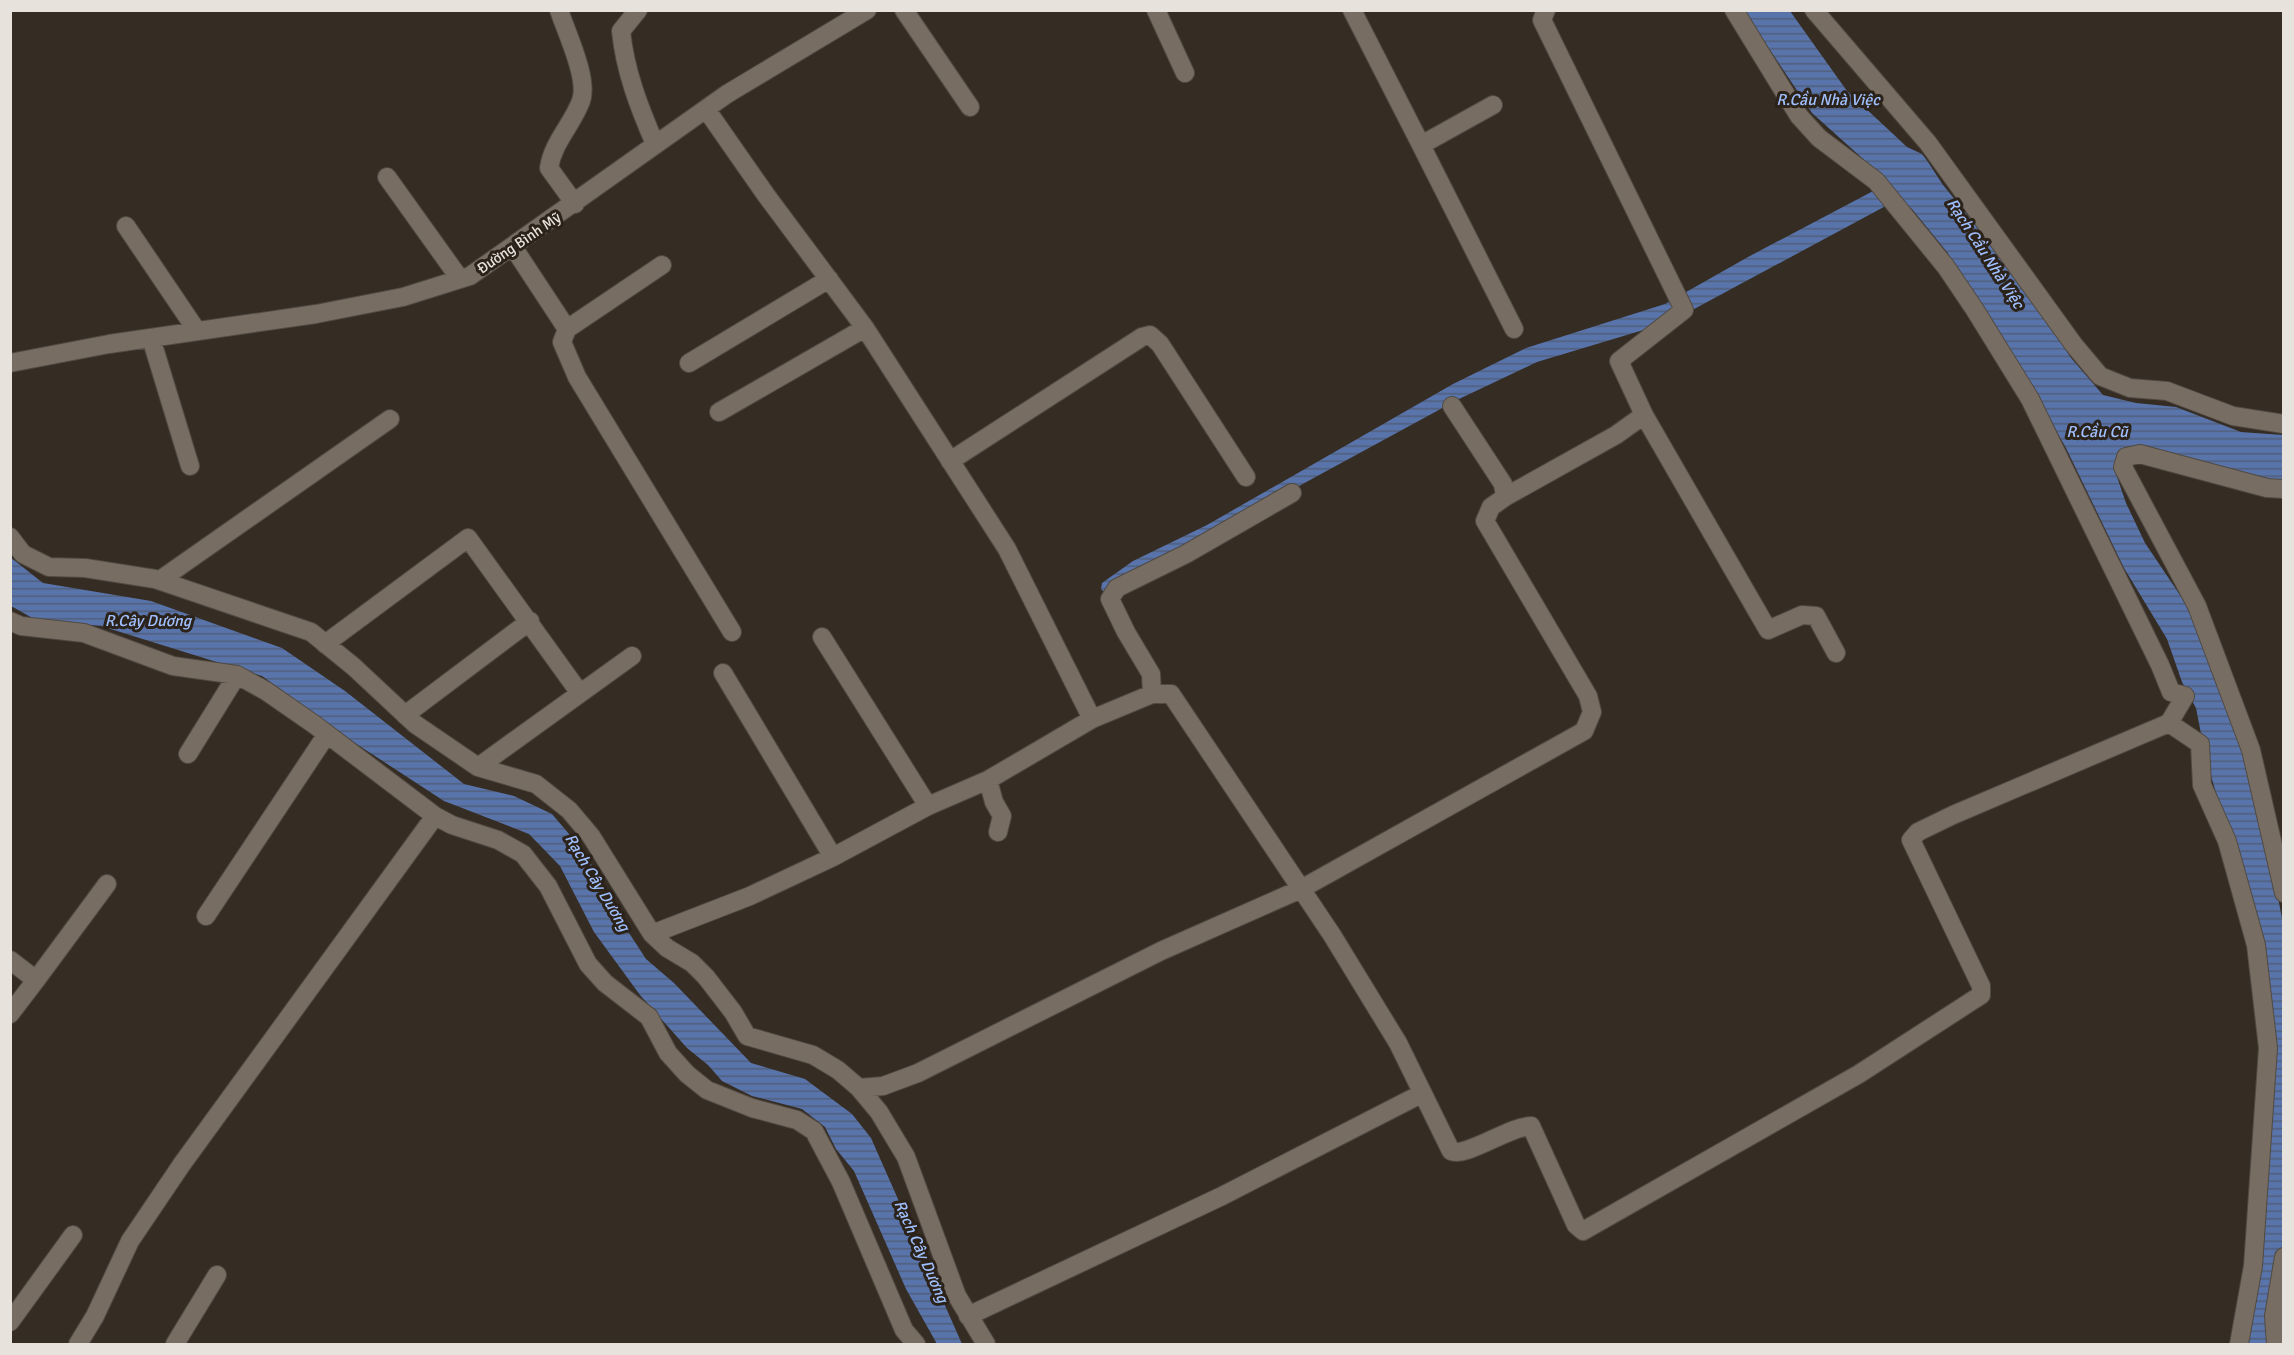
<svg xmlns="http://www.w3.org/2000/svg" width="2294" height="1355" font-family="Signika,sans-serif">
  <style>
    .water { fill: url(#water-rules) }
    .lines { fill: none; stroke-linecap: round; stroke-linejoin: round }
    .minor-casing { stroke: #514a42; stroke-width: 20 }
    .minor { stroke: #776d63; stroke-width: 18 }
    .labels { text-anchor: middle; stroke-width: 6; stroke-linejoin: round; paint-order: stroke }
    .street-label { font-size: 15px; fill: #e8e2dc; stroke: #2b2219 }
    .water-label { font-size: 16px; font-style: italic; fill: #9fbffe; stroke: #2b2219 }
  </style>
  <defs>
    <pattern id="water-rules" width="6" height="5" patternUnits="userSpaceOnUse" patternTransform="scale(1.5)"><rect width="6" height="5" fill="#5974aa"/><path d="M0 2.5h6" fill="none" stroke="#505e7b"/></pattern>
  </defs>
  <rect width="100%" height="100%" fill="#352c23"/>
  <path class="water" d="M1744 11H1790L1847 91 1907 147 1922 154 1928 162 1943 185 2022 282 2071 358 2103 395 2136 403 2176 407 2241 432 2283 435V486L2123 455 2116 474 2126 503 2145 543 2188 607 2230 709 2264 827 2283 923 2284 1226 2272 1344H2244L2263 1170 2257 931 2206 759 2196 708 2182 682 2167 639 2124 568 2066 448 2024 373 1947 252 1912 209 1895 201 1670 322 1537 362 1459 399 1104 592 1101 589 1102 583 1133 561 1207 525 1453 384 1526 348 1665 304 1748 257 1875 190 1881 175 1812 113Z
    M10 557 43 583 151 601 282 648 345 691 464 784 514 796 552 814 586 854 616 913 646 959 674 983 751 1063 805 1079 852 1114 871 1138 962 1344H937L906 1289 854 1171 836 1149 825 1127 802 1109 752 1096 722 1081 708 1065 687 1048 640 995 594 932 560 866 529 834 444 801 355 743 262 676 101 626 36 620 11 606Z"/>
  <g class="lines">
    <g class="minor-casing">
      <path id="minor" d="M559 10C566 32 589 79 581 101 572 125 553 142 549 168L575 204
        M638 10 621 31C625 71 639 107 655 144
        M904 10 970 107
        M1156 10 1185 73
        M1352 10 1421 145
        M1734 10 1799 116 1819 138 1876 181 1946 267 1975 310 2030 399 2160 665 2171 692 2185 696 2169 723 2200 744 2202 785 2227 841 2256 945 2268 1048 2253 1266 2239 1344
        M1814 10 1928 143 2074 345 2100 376 2130 388 2167 391 2233 416 2284 424
        M1493 105 1421 145 1514 329
        M706 109 766 195 865 328 1007 549 1092 719
        M387 177 460 279
        M126 226 197 331
        M513 247 567 329
        M662 265 567 329 562 342 577 377 732 632
        M151 338 190 466
        M10 363 109 344 316 314 403 297 470 276 727 94 867 10
        M689 363 829 279
        M719 412 865 328
        M1644 415 1768 630 1802 615 1816 616 1836 653
        M950 461 1142 337 1150 335 1160 344 1246 477
        M2284 489 2267 488 2140 454 2126 457 2123 467 2197 606 2251 750 2284 893
        M1505 497 1616 435 1644 415 1619 361 1684 310 1542 20 1546 10
        M10 537 23 554 49 567 85 568 155 579 311 632 354 667 415 724 478 767 536 784 569 810 591 836 652 934 667 948 692 963 706 977 733 1012 747 1036 813 1055 838 1070 859 1088 883 1086 918 1073 1161 951 1301 889 1584 731 1592 712 1588 696 1485 521 1491 507 1505 497 1503 484 1452 406
        M160 580 390 419
        M10 621 21 626 84 633 173 666 237 675 266 691 315 725 435 816 452 825 498 840 523 854 548 886 588 964 605 983 649 1017 668 1053 687 1074 707 1090 752 1108 797 1120 814 1131 841 1182 904 1330 916 1344
        M822 637 928 806
        M325 644 468 538 579 692
        M723 673 833 857
        M1152 694 1151 674 1126 632 1110 599 1117 588 1186 554 1292 493
        M405 715 530 621
        M188 754 237 675
        M478 767 632 656
        M988 780 994 802 1002 816 998 832
        M206 916 327 734
        M652 934 750 896 833 857 928 806 988 780 1092 719 1152 694H1171L1332 935 1398 1043 1451 1151C1466 1158 1510 1126 1531 1126L1576 1225 1583 1231 1859 1074 1981 995V986L1911 840 1918 832 1953 815 2169 723
        M10 960 36 980 10 1014
        M36 980 107 884
        M859 1088 879 1112 906 1157 957 1296 986 1344
        M968 1316 1222 1196 1421 1094
        M10 1322 73 1235
        M78 1344 95 1316 130 1241 182 1164 435 816
        M175 1344 217 1275
        M2276 1344 2274 1316 2284 1257"/>
    </g>
    <use href="#minor" class="minor"/>
  </g>
  <g class="labels">
    <g class="street-label">
      <text transform="translate(519 243) rotate(-34)" y="5">Đường Bình Mỹ</text>
    </g>
    <g class="water-label">
      <text x="1828" y="105">R.Cầu Nhà Việc</text>
      <text transform="translate(1986 253) rotate(57)" y="6">Rạch Cầu Nhà Việc</text>
      <text x="2097" y="437">R.Cầu Cũ</text>
      <text x="148" y="626">R.Cây Dương</text>
      <text transform="translate(598 882) rotate(59)" y="6">Rạch Cây Dương</text>
      <text transform="translate(922 1251) rotate(66)" y="6">Rạch Cây Dương</text>
    </g>
  </g>
  <rect width="2294" height="1355" fill="none" stroke="#e8e2dc" stroke-width="24"/>
</svg>
